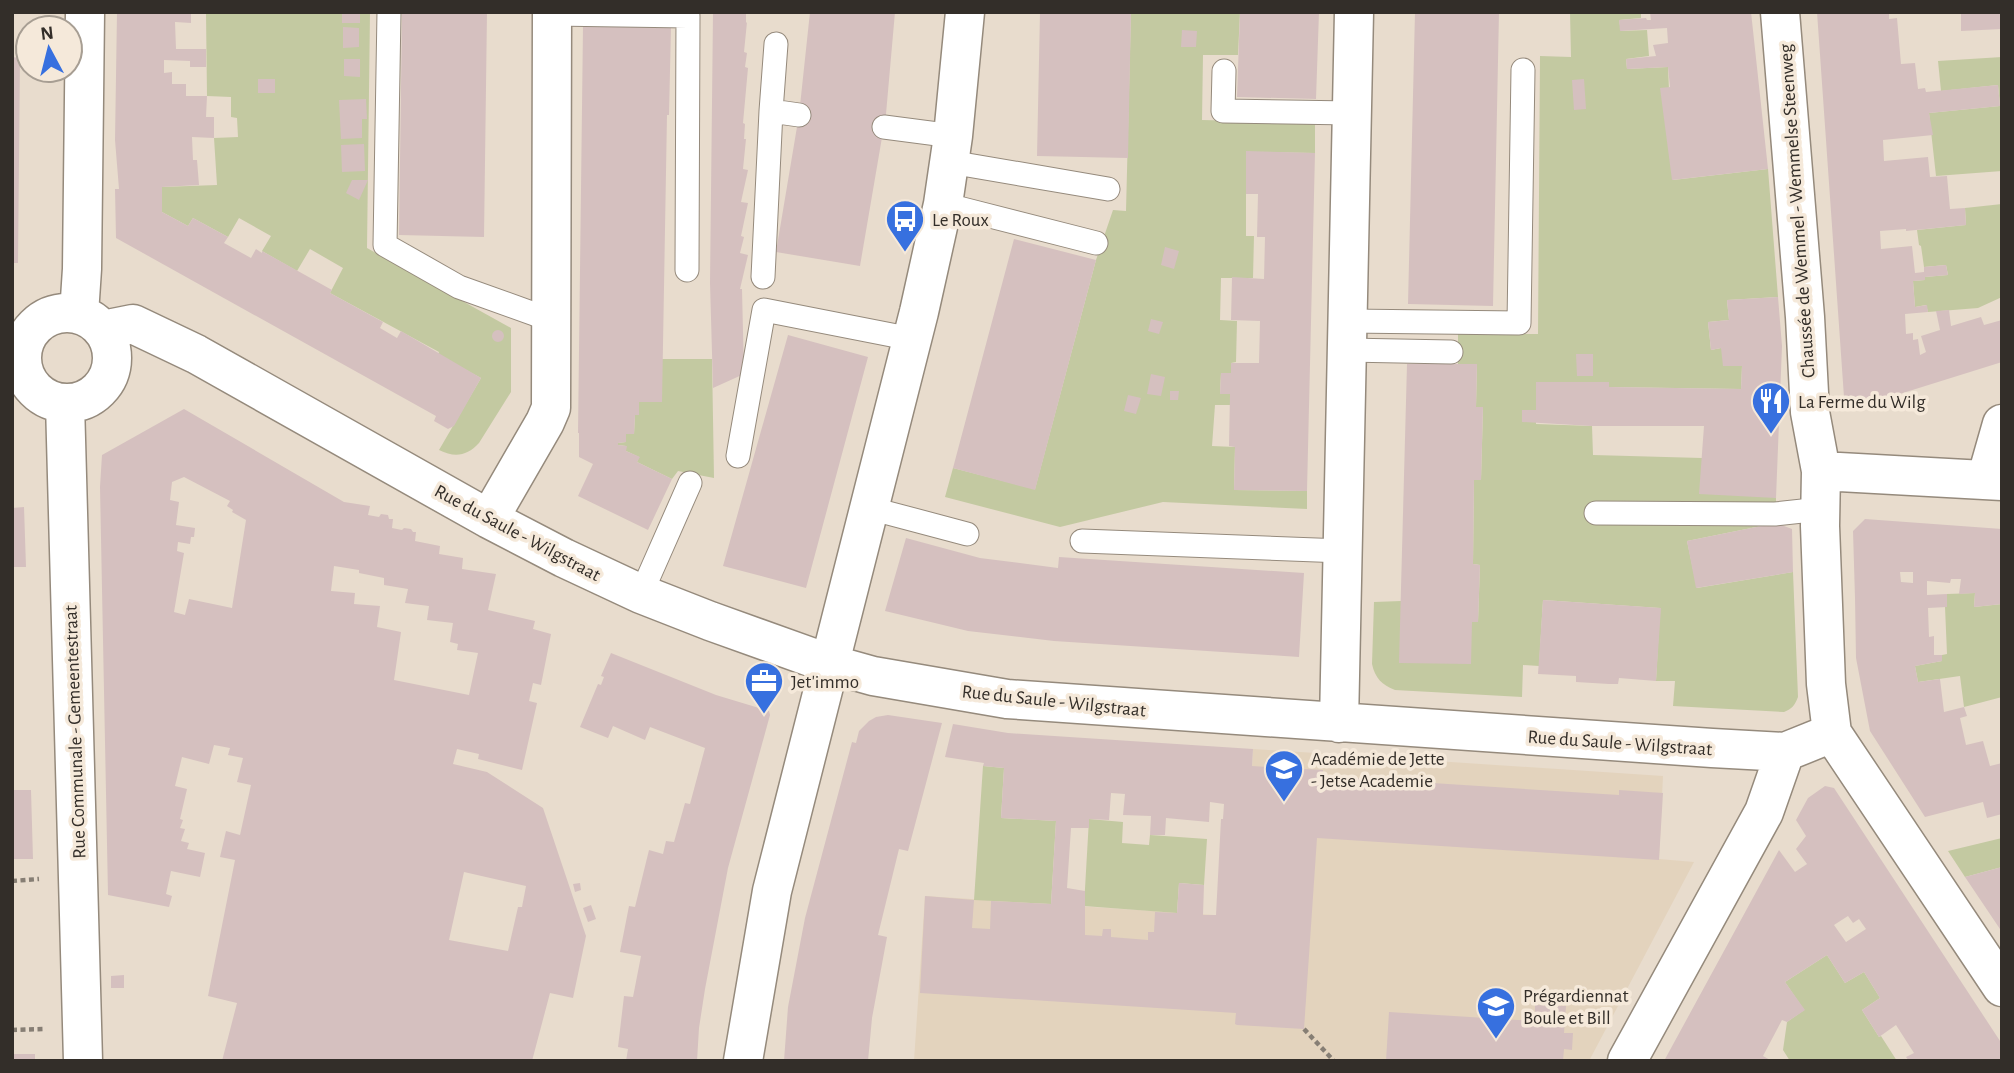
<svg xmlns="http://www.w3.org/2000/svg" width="2014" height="1073" font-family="'Alegreya Sans',sans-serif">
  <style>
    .built { fill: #e3d3bd }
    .green { fill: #c3c9a1 }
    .building { fill: #d5c0bf; fill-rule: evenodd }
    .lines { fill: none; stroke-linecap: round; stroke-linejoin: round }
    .lane-casing { stroke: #958a7c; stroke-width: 25 }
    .street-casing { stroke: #958a7c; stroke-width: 41 }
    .path { stroke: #867e74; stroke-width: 4.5; stroke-dasharray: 5 3.5; stroke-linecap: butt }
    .lane { stroke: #fff; stroke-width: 23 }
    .street { stroke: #fff; stroke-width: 38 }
    .labels { text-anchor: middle; stroke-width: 7; stroke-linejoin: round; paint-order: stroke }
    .street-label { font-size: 19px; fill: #332e29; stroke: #f5e9da }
    .poi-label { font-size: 19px; fill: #332e29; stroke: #f5e9da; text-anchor: start }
  </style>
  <rect width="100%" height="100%" fill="#e8dccd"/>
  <path class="built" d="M1253 749 1663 776 1659 859 1694 862 1589 1061H914L925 896 1244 917Z"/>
  <path class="green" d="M206 12H370L367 248 511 328V392L479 443C467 456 455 458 439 450L481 378 438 355 439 352 330 293 343 268 310 249 297 271 262 251 271 236 239 218 228 237 193 218 188 226 162 212V187L217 185 214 138 238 137 237 118 231 117V97L207 96Z
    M1131 12H1240L1238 55H1203L1202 120 1315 123V153L1246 152V236H1254L1253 278H1221L1220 320 1237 321 1236 362 1231 363V373H1221L1220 394H1230V405H1215L1212 446 1235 447 1234 490 1307 491V509L1163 502 1060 527 945 497 953 468 1035 489 1096 260 1113 210 1126 211Z
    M1570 12H1641V18L1619 20 1621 31 1647 30 1649 56 1626 59 1627 69 1668 67 1673 180 1768 169 1778 297 1727 300 1729 320 1708 322 1711 350 1721 348 1742 366 1741 389 1609 387V382H1537L1536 410H1522V421L1536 422V424L1592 426 1593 455 1702 458 1776 498V523L1687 541 1697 588 1793 572 1798 697C1795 705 1792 709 1784 712L1673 706 1675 681H1656L1660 608 1543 600 1539 666 1523 665 1522 697 1395 690C1382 685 1375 678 1372 664L1374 602 1401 601 1472 622H1478L1480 565 1473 564 1474 480H1481L1483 408 1476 407 1477 365 1458 364V334H1538L1540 56 1571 57Z
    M2002 57V171L1936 176 1929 113 2000 106 1998 85 1941 91 1938 61Z
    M2002 204V297L1978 308 1928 312 1926 305 1915 307 1913 281 1925 280V277L1948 275 1946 265 1924 267 1921 246 1919 245 1917 230 1966 225 1965 208Z
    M662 359H712L714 478 678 471 672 479 637 462 639 457 626 451V446L618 445V443L626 442V434H634L635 415H639V402Z
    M1975 593 1974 607 2002 604V697L1964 707 1960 676 1918 682 1915 666 1942 661V655L1947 654 1945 607H1947V594Z
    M983 766 1004 768 1001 818 1056 821 1051 904 974 900Z
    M1089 819 1123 822 1122 843 1149 845 1150 835 1207 839 1204 885 1179 883 1177 913 1084 906Z
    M2002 838V867L1965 877 1948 851Z
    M1827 955 1845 983 1864 972 1880 998 1862 1010 1879 1037 1881 1036 1897 1061H1790L1783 1050 1787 1022 1804 1010 1785 982Z"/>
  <path class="building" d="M117 12H191V23L175 22 176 49H206V67H190V61L164 60V73L172 72V84H186V96H207L206 117H214V138L192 137 193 160H197L199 185 162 187V212L188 226 193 218 228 237 224 243 251 258 256 249 262 253V251L332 290 330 293 383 322 380 328 397 338 401 331 481 378 454 426 448 429 434 421 436 416 116 238 115 189H119L115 140Z
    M342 12H360V23H342Z
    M402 12H487L484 237 399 235Z
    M713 12H746V23L747 22 744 52 747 53 745 67 748 68 743 123 745 124 744 139H746L743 169 748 170 741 202 748 203 741 236 744 237 740 253 748 255 740 289H742L744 374 713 388 710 283Z
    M810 12H895L886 114 860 266 776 252 799 115Z
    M1040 12H1131L1128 158 1037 156Z
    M1240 12H1319L1316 99 1237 97Z
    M1415 12H1499L1493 306 1408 304Z
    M1650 12H1751L1768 169 1672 180 1660 88 1670 87 1668 67 1627 69 1626 59 1656 56 1653 45 1668 43 1667 28 1620 31 1619 20 1646 18 1647 20H1651Z
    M1817 12H1889V19L1897 18 1901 64 1915 63 1918 89 1925 88 1926 92 1998 85 2000 106 1929 113 1933 135 1883 140 1884 161 1928 157 1930 177 1947 176 1950 209 1965 208 1966 225 1906 231V229L1880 231 1881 249 1912 246 1915 273 1924 272V267L1946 265 1948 275 1925 277V280L1913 281 1915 307 1927 305 1928 312 1905 314 1906 334 1913 333V340L1918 339 1920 355 1926 352 1921 336 1940 330 1936 311 1949 310 1951 326 1981 317 1984 325 2002 320V362L1858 407 1844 397Z
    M1961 12H2002V29L1961 31Z
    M583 26 671 27 669 115H667L662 402H639V415H635L634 434H626V442L618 443V445L627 446 626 451 640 457 637 462 672 479 648 530 578 496 593 464 579 457V433H578Z
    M343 27 359 28V47L343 48Z
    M1182 30 1197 31 1196 47H1181Z
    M12 57 20 58 18 263H12Z
    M344 59H360V77L344 76Z
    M258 79H275V93H258Z
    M1584 79 1586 109 1574 110 1572 80Z
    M366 99 367 119H362V138L341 139 339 100Z
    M364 144 365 171 342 172 341 145Z
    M1246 151 1315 153 1307 491 1234 490 1235 447 1229 446 1230 394H1220L1221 373H1231V363H1259L1260 321 1231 320 1232 277 1264 279 1265 237H1257L1258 194H1246Z
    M352 180H368L359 200 346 193Z
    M1014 239 1096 260 1035 490 953 468Z
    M1165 247 1179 251 1174 269 1161 265Z
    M1778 297 1782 346 1776 498 1699 494 1704 426H1592L1522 422V410H1536V382H1609V387L1741 389 1742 366H1723L1721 348 1711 350 1708 322 1729 320 1727 300Z
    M1151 319 1163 322 1159 334 1148 331Z
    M492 336a6 6 0 1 1 12 0a6 6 0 1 1-12 0Z
    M788 335 868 357 806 588 723 566Z
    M1576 354H1593V376H1577Z
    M1407 364H1477L1476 407H1483L1481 480H1474L1473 564 1480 565 1478 622H1472L1471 664 1399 663Z
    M1151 374 1165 377 1161 396 1147 394Z
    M1170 391H1179L1178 400H1170Z
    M1128 395 1141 398 1136 414 1124 411Z
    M184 409 344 502 370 506 368 515 379 517 381 514 388 515 389 519H393L392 528 402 530 404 528 411 529 413 532H416L415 541 440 546 439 554 463 558 462 569 496 574 488 610 535 621 533 629 551 634 541 685 533 683 529 701 537 703 522 770 478 759 479 754 457 749 453 764 487 772 543 808 586 936 573 998 550 993 532 1061H222L237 1003 208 996 235 860 220 857 226 831 240 835 251 785 237 782 243 758 228 755 230 748 214 745 209 764 182 757 175 786 187 789 180 819 183 820 180 828 185 829 181 841 189 843 187 849 205 853 200 877 171 871 166 894 172 896 169 907 108 895 100 487 102 455ZM184 477 230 501 227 506 233 510 232 512 246 520 232 608 189 599 185 615 174 612 184 553 177 551 178 542 190 544 191 537H194L195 528 176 525 179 502 170 500 172 482ZM334 566 359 570V573L384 578V585L408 589 405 603 429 606 427 620 453 623 450 642 458 644 457 650 478 653 469 695 394 680 401 632 377 627 380 606 354 604 355 593 331 591ZM464 872 526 886 522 907H518L508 951 449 940Z
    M24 507 26 567H12V508Z
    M1865 519 2002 529V604L1974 607 1975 593 1959 594 1961 579H1951L1950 583 1927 581V595L1947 594V607L1928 608 1929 637 1934 636V655H1942V661L1915 666 1918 682 1940 679 1944 712 1964 707 1967 716 1960 718 1966 745 1983 741 1990 766 2002 763V814L1987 818 1983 802 1925 817 1870 731 1856 658 1855 598 1853 531ZM1900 572H1913V583L1901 582Z
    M1776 523 1792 529 1793 572 1696 588 1687 541Z
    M906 538 980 558 1058 568 1059 557 1304 573 1299 657 1054 641 968 631 885 611Z
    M1543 600 1661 608 1656 681 1619 678 1618 684H1609L1576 682V676L1538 674Z
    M611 653 716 695 769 711 770 715 728 868 705 989 699 1028 697 1061H626L628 1049 618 1047 624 996 633 997 641 956 620 952 629 906 635 907 649 850 663 854 666 841 674 842 685 803 690 804 705 748 650 727 645 740 613 726 608 738 580 727 598 684 601 685 604 677 601 676Z
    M888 715 942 723 908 851 899 849 878 935 887 937 872 1018 868 1061H784L788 1007 805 918 852 742 856 743 859 731 869 721 876 717Z
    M953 724 1008 733 1253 749 1252 766 1323 770V776L1619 795V790L1663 793 1659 860 1317 838 1304 1029 1237 1025 1235 1024 1236 1013 920 993 925 896 974 900 972 928 990 929 991 901 1051 904 1056 821 1001 818 1004 768 983 766 984 763 945 757ZM1111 793 1125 794 1123 815 1151 816 1150 835H1165L1166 818 1209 822 1210 802 1224 804 1223 819H1221L1216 915H1203L1204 885 1179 883 1177 913 1155 912 1154 932H1148V940L1111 937V929H1103L1102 936 1085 935V891L1067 888 1071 828H1089V819L1109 820Z
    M1825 786 1834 788 2002 1044V1061H1909L1906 1057 1914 1053 1896 1025 1879 1037 1862 1010 1880 998 1864 972 1845 983 1827 955 1785 982 1805 1010 1787 1022 1782 1020 1763 1056 1772 1061H1664L1779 850 1795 872 1807 864 1796 849 1806 836 1796 820 1808 798ZM1848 916 1853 923 1859 919 1866 929 1846 942 1834 925Z
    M12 790H31L33 859H12Z
    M2002 867V932L1965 877Z
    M580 883 581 890 575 892 573 884Z
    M591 905 596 919 588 922 583 908Z
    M124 975V988H111V976Z
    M1535 1005 1566 1006 1564 1033H1573L1572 1050 1564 1049 1563 1061H1386L1389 1012 1535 1021Z
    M12 1054H35V1061H12Z"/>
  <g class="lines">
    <g class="lane-casing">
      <path id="lane" d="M389 12 385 245 459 287 551 320
        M552 14 688 16 687 270
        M776 44 771 111 799 115
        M1224 71 1223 111 1352 113
        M884 127 953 136
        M950 162 1108 189
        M943 204 1096 243
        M763 277 771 111
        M1348 321 1519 323 1523 70
        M1347 350 1451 352
        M738 456 764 310 912 339
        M869 508 967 534
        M1596 513 1775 514 1821 509
        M1082 541 1343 551
        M641 594 690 483"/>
    </g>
    <g class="street-casing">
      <path id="street" d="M1780 12 1805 317 1810 412 1821 471 1820 526 1826 684 1832 733 2002 987
        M22 358a45 45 0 1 1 90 0a45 45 0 1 1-90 0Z
        M79 314 82 269 85 12
        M103 330 133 324 196 354 489 519 564 558 641 594 710 621 830 664 873 676 1007 699 1712 748 1785 752 1832 733
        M65 403 83 1061
        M1821 471 2002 481
        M1986 480 2002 424
        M489 519 545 422 551 408 552 12
        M1339 723 1354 12
        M743 1061 772 891 919 312 943 204 953 136 965 12
        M1627 1061 1764 812 1785 752"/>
    </g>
    <path class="path" d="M12 881 39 879
      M1304 1029 1334 1061
      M12 1030 46 1029"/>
    <use href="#lane" class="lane"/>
    <use href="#street" class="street"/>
  </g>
  <defs>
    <g id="bus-pin" transform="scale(2.0125)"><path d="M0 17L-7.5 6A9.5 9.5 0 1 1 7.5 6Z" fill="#3770df" stroke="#f5e9da"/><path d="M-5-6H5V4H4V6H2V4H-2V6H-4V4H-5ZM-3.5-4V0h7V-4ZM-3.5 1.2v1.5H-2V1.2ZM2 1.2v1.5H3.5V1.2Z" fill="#fff"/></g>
    <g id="restaurant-pin" transform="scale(2.0125)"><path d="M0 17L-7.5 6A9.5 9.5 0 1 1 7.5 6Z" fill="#3770df" stroke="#f5e9da"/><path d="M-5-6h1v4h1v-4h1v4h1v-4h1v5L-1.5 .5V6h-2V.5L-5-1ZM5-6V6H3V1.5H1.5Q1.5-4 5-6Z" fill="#fff"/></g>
    <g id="office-pin" transform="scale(2.0125)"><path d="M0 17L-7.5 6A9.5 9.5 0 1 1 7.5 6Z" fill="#3770df" stroke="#f5e9da"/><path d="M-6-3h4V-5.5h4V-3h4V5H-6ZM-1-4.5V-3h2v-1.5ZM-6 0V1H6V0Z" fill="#fff"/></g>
    <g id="school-pin" transform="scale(2.0125)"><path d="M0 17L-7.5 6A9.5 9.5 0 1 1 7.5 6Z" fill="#3770df" stroke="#f5e9da"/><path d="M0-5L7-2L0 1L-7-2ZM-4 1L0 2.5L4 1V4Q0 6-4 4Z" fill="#fff"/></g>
  </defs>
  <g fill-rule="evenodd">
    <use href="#bus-pin" x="905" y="219"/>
    <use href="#restaurant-pin" x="1771" y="401"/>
    <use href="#office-pin" x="764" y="681"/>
    <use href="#school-pin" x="1284" y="769"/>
    <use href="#school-pin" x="1496" y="1006"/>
  </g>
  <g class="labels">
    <g class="street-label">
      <text transform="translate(1796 211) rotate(-94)" y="7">Chaussée de Wemmel - Wemmelse Steenweg</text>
      <text transform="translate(518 532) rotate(28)" y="7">Rue du Saule - Wilgstraat</text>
      <text transform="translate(1054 700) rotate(6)" y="7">Rue du Saule - Wilgstraat</text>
      <text transform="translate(74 732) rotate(-92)" y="7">Rue Communale - Gemeentestraat</text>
      <text transform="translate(1620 742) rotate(4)" y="7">Rue du Saule - Wilgstraat</text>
    </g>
    <g class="poi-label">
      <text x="932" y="226">Le Roux</text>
      <text x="1798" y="408">La Ferme du Wilg</text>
      <text x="791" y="688">Jet'immo</text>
      <text x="1311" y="765">Académie de Jette<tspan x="1311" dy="22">- Jetse Academie</tspan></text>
      <text x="1523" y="1002">Prégardiennat<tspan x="1523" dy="22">Boule et Bill</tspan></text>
    </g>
  </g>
  <rect width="2014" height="1073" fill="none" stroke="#332e29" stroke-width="28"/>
  <g transform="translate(49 49) rotate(353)"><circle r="33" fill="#f5e9da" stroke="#a79e93" stroke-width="2"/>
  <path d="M0-5L12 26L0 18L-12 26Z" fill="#3770df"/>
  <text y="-10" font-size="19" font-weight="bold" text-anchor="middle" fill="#332e29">N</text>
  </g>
</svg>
